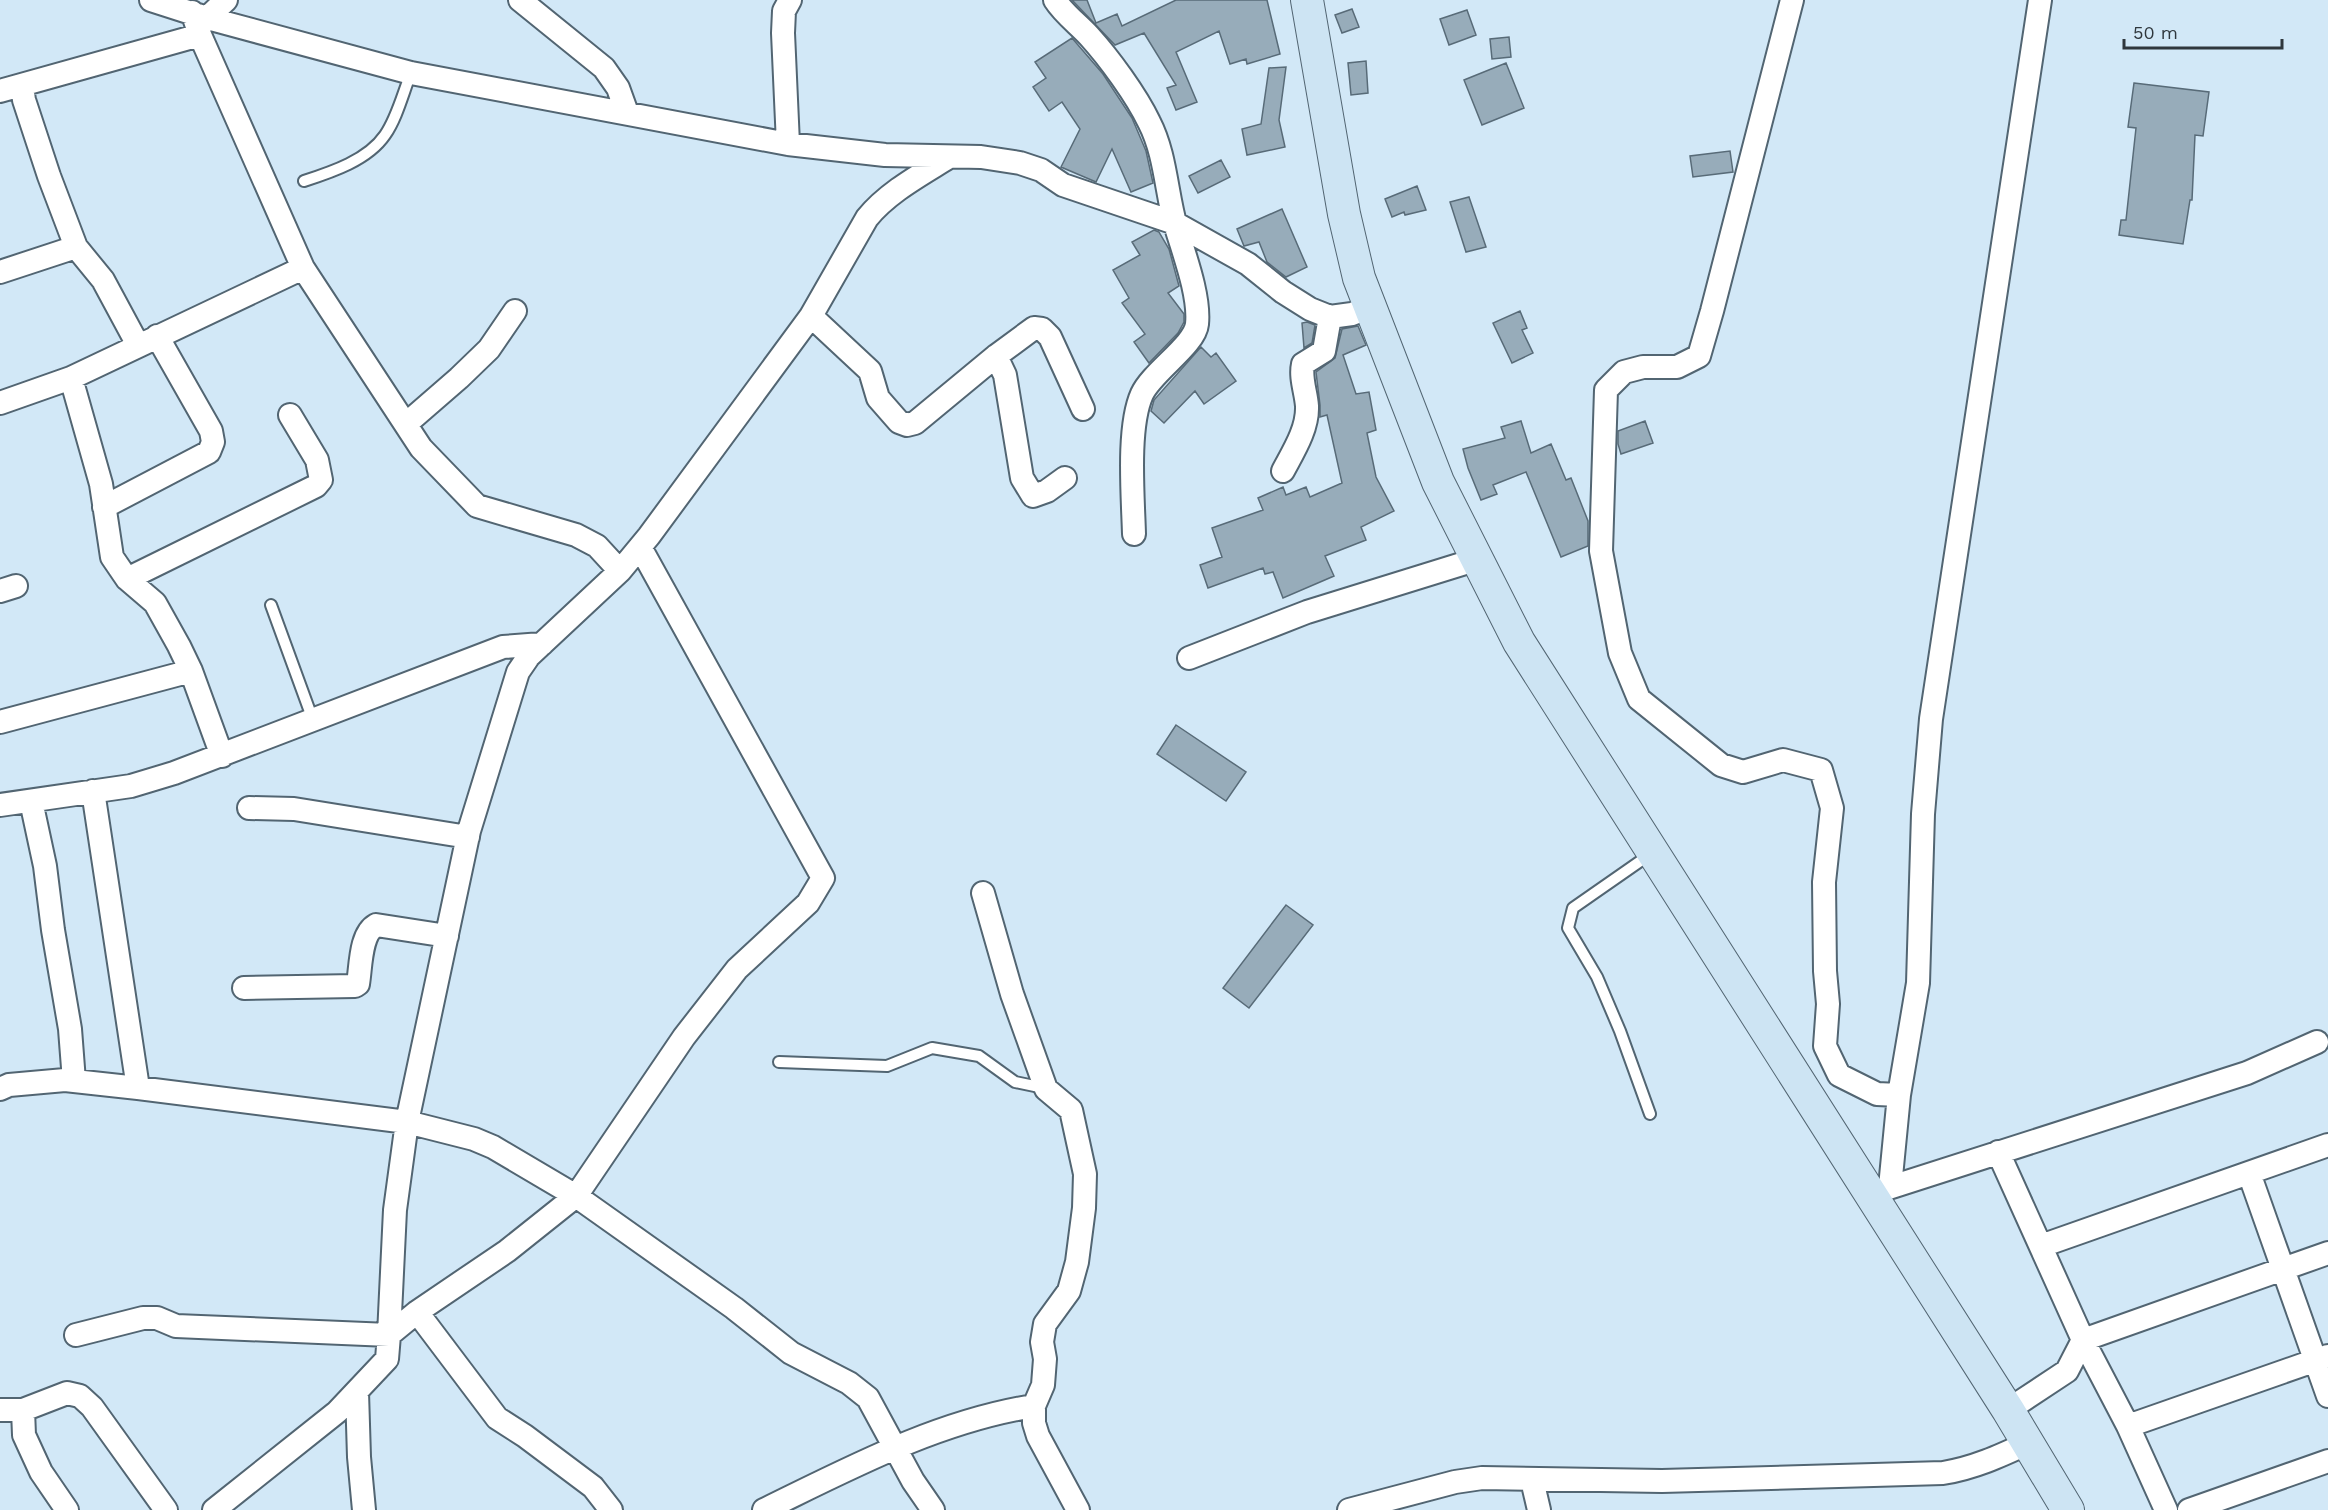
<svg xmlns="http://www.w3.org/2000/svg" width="2328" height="1510" font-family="'Work Sans',sans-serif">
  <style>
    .building { fill: #97acba; stroke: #586b78; stroke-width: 1.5 }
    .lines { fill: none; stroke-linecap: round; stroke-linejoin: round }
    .lane-casing { stroke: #526572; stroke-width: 14 }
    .street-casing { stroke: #526572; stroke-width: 26 }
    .secondary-casing { stroke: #526572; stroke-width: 34 }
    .lane { stroke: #fff; stroke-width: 10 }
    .street { stroke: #fff; stroke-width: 22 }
    .secondary { stroke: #cde4f3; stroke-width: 32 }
  </style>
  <rect width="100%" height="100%" fill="#d2e8f7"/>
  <path class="building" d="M1072 0H1087L1096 23 1117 14 1122 26 1176 0H1267L1280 54 1247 64 1246 59 1230 64 1219 31 1176 52 1197 102 1176 110 1167 88 1176 85 1144 33 1115 45Z
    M1352 9 1359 27 1342 33 1335 15Z
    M1467 10 1476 35 1449 45 1440 19Z
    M1509 37 1511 57 1492 59 1490 39Z
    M1072 38 1103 74 1132 118 1146 151 1153 183 1131 192 1112 149 1096 182 1061 167 1080 129 1062 102 1049 111 1033 87 1046 78 1035 62Z
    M1366 61 1368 93 1351 95 1348 63Z
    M1506 63 1524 108 1482 125 1464 80Z
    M1286 67 1279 120 1285 147 1247 155 1242 129 1261 124 1269 68Z
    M2134 83 2209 92 2203 136 2195 135 2192 200H2190L2183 244 2119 235 2121 220H2126L2136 128 2128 127Z
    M1730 151 1733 172 1693 177 1690 156Z
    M1221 160 1230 177 1198 193 1189 176Z
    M1417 186 1426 210 1405 215 1404 212 1392 217 1385 199Z
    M1469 197 1486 247 1466 252 1450 202Z
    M1282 209 1307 267 1286 277 1267 262 1259 242 1244 246 1237 229Z
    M1154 230 1159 232 1169 249 1179 286 1168 293 1184 314V322L1178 333 1149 363 1134 342 1145 334 1122 303 1129 298 1113 270 1140 255 1132 242Z
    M1520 311 1527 328 1522 330 1533 353 1512 363 1493 323Z
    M1307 322 1315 325 1312 343 1304 348 1302 323Z
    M1358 326 1366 345 1343 355 1356 394 1369 392 1376 430 1367 433 1376 477 1394 511 1361 527 1366 540 1325 556 1334 576 1283 598 1273 572 1265 574 1263 568 1208 588 1200 565 1222 557 1212 528 1263 510 1258 498 1283 487 1286 495 1306 487 1310 497 1342 483 1327 415 1320 417V405L1316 372 1335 358 1342 329Z
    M1201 347 1211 357 1216 353 1236 381 1204 404 1195 391 1164 423 1151 411 1154 400Z
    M1521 421 1531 453 1551 444 1566 480 1571 478 1588 521V546L1561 557 1526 472 1493 485 1497 494 1481 500 1468 468 1463 449 1505 438 1501 427Z
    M1645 421 1653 443 1621 454 1618 444V431Z
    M1176 725 1246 772 1226 801 1157 754Z
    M1286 905 1313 925 1249 1008 1223 988Z"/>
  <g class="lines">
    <g class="lane-casing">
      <path id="lane" d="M304 181C332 172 368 160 385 135 397 118 403 93 411 73
        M271 605 313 720
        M779 1062 887 1066 932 1048 979 1056 1015 1082 1044 1088
        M1650 1114 1620 1031 1597 977 1568 928 1573 908 1652 853"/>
    </g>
    <g class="street-casing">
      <path id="street" d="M151 0 207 18 411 73 788 144 885 155 981 157 1020 163 1041 170 1063 185 1175 223 1248 264 1283 292 1310 309 1330 317 1352 314 1370 307
        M520 0 604 68 618 88 627 113
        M1055 0C1064 14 1078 24 1089 36 1109 58 1136 95 1149 122 1166 155 1166 192 1176 227 1184 254 1200 296 1197 324 1195 345 1152 372 1142 394 1127 427 1133 497 1134 534
        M1792 0 1712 311 1699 356 1677 367H1643L1624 372 1606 390 1601 551 1620 653 1639 699 1721 765 1743 772 1783 760 1821 770 1832 808 1824 882 1825 971 1828 1004 1825 1046 1839 1075 1877 1094 1899 1095
        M192 12 200 35 303 268 421 448 477 506 576 535 597 546 620 571
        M207 18 226 0
        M22 86 24 100 49 176 76 247 103 280 138 345
        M0 91 200 35
        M788 144 783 33 784 11 790 0
        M0 272 76 247
        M811 316 870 371 878 398 899 422 907 425 915 423 996 356 1034 328 1042 329 1050 337 1083 409
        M996 356 1005 375 1022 478 1033 496 1047 491 1065 478
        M71 378 101 484 112 557 127 579 155 603 179 646 191 671 222 756
        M0 403 71 378 303 268
        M406 424 459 378 489 349 515 311
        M1283 471C1293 452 1308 429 1307 406 1306 392 1300 378 1303 364L1324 351 1330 317
        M104 507 209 452 213 442 211 431 157 336
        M127 579 316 486 321 480 317 460 290 415
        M0 591 16 586
        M1189 658 1307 612 1478 559
        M0 722 191 671
        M93 791 138 1088
        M31 801 45 866 53 930 70 1029 74 1081
        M0 805 131 786 174 773 503 647 542 644
        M249 808 294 809 468 837
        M983 893 1012 994 1046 1089 1071 1110 1085 1174 1084 1208 1077 1262 1069 1291 1045 1324 1042 1342 1045 1359 1043 1385 1034 1406V1423L1038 1436 1078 1510
        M244 988 355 986 358 984C361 966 360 934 376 925L447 936
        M0 1089 9 1085 65 1080 138 1088 407 1122 474 1139 493 1147 576 1196 734 1308 791 1353 849 1383 868 1398 913 1481 933 1510
        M1998 1152 2083 1340 2128 1426 2166 1510
        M2249 1173 2328 1396
        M1890 1187 1899 1095 1918 983 1923 814 1931 719 2040 0
        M1879 1191 2247 1073 2317 1042
        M2041 1246 2328 1145
        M417 1312 497 1418 525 1436 593 1487 611 1510
        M76 1335 143 1318H157L176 1326 389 1335 395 1210 407 1122 469 831 518 672 529 656 620 571 649 536 811 316 867 218C888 192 922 174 949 157
        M357 1392 359 1457 364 1510
        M0 1410H23L67 1393 80 1396 92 1407 166 1510
        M23 1410 24 1435 41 1472 67 1510
        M2008 1410 2067 1371 2083 1340 2328 1253
        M2128 1426 2328 1356
        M1532 1480 1539 1510
        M214 1510 337 1412 387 1359 389 1335 417 1312 507 1251 576 1196 684 1037 737 969 808 903 823 878 640 547
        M764 1510C850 1468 938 1421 1034 1406
        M1349 1510 1455 1482 1482 1478 1662 1481 1943 1473C1974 1468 2000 1456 2028 1443
        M2189 1510 2328 1461"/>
    </g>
    <g class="secondary-casing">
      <path id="secondary" d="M1307 0 1344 214 1359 278 1438 482 1519 642 2008 1410 2068 1510"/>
    </g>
    <use href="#lane" class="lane"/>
    <use href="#street" class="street"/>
    <use href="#secondary" class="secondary"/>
  </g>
  <path d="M2124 39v9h158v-9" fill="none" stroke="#2f373d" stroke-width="3"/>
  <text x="2133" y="39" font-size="18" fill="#2f373d" stroke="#d2e8f7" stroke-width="4.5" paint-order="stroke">50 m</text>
</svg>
